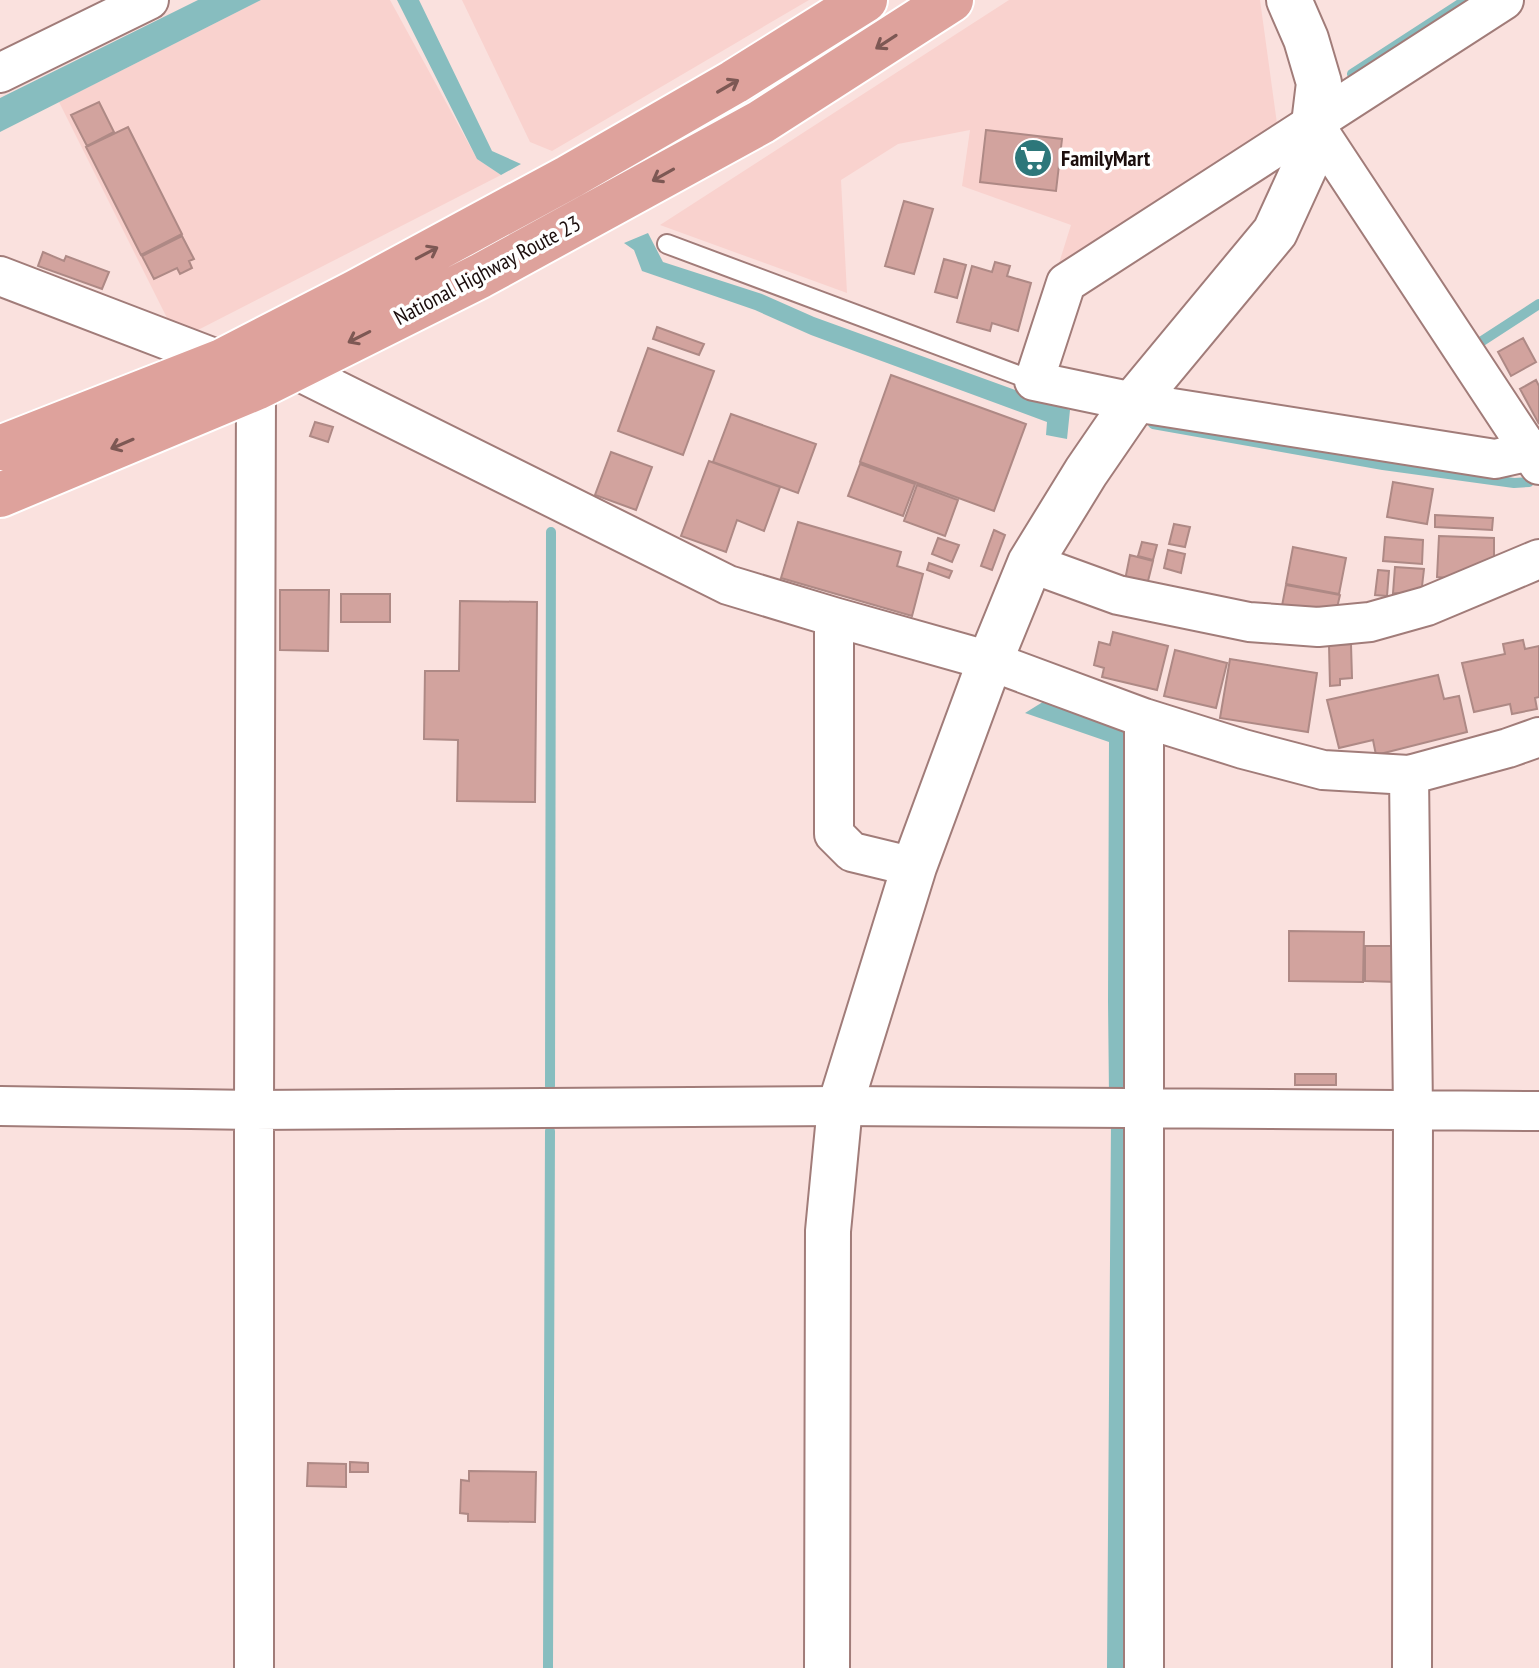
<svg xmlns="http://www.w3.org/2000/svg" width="1539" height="1668" font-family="'PT Sans Narrow',sans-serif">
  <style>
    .built { fill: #f9d2ce }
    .water { fill: #87bdbf }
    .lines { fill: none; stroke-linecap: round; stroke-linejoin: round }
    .stream { stroke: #87bdbf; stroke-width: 10 }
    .building { fill: #d2a39e; stroke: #ae8985; stroke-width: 2 }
    .service-casing { stroke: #a17c79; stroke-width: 22 }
    .minor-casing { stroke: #a17c79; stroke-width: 42 }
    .tertiary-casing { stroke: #a17c79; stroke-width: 48 }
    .trunk-casing { stroke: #fff; stroke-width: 48 }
    .service { stroke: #fff; stroke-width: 18 }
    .minor { stroke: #fff; stroke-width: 38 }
    .tertiary { stroke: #fff; stroke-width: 44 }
    .trunk { stroke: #dea29c; stroke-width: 44 }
    .oneway { stroke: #7d5854 }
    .labels { text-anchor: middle; stroke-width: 7; stroke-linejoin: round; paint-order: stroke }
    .poi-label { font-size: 22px; font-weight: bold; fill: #1c0e0d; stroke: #fff; text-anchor: start }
    .street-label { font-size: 22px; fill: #1c0e0d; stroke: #fff }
  </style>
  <rect width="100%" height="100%" fill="#fae1de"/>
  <path class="built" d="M261 0H390L477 159 501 175 194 332 169 322 59 102Z
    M462 0H809L552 151 530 142Z
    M1009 0H1260L1278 131 1055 276 1071 225 962 186 970 130 898 144 841 180 847 293 660 225Z"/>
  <path class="water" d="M198 0H261L0 132V98Z
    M397 0H419L492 151 521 164 501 175 477 159Z
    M648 233 663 262 762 294 814 317 1070 410 1067 439 1046 435 1047 422 811 335 755 310 642 271 634 250 624 243Z
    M1046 700 1130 731 1129 1668H1107L1111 1123 1109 1094 1108 1001 1109 742 1025 713Z"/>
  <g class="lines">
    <path class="stream" d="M1352 74 1466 0
      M1479 343 1539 304
      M1153 424 1383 465 1514 483 1529 482
      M550 1086 551 532
      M548 1668 550 1131"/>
  </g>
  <path class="building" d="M99 102 114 132 87 146 71 115Z
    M128 127 182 234 141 255 86 147Z
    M986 130 1062 139 1056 191 980 182Z
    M904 201 933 209 914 274 885 266Z
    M182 236 194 259 189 261 192 268 180 274 177 268 154 279 142 256Z
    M43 252 64 261 66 256 109 272 102 289 38 266Z
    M944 259 966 265 957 298 935 292Z
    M995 262 1010 266 1007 276 1031 283 1018 331 992 323 990 331 957 322 972 266 992 272Z
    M657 327 704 344 699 355 653 339Z
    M1523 338 1536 362 1511 376 1498 352Z
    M648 348 714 371 683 455 618 431Z
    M891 375 1026 424 994 511 860 462Z
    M1536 380 1539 386V424L1520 389Z
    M731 414 816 444 798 493 713 462Z
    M315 422 333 427 328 442 310 436Z
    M611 452 652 467 636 510 595 495Z
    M709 461 780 487 764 531 737 520 726 552 681 536Z
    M860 464 915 484 903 516 848 496Z
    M1393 482 1433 489 1427 524 1387 517Z
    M917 485 958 500 945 536 904 521Z
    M1435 515 1493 518 1492 530 1435 527Z
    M798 522 901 552 897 566 923 574 912 616 781 578Z
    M1174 524 1190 527 1185 547 1169 544Z
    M994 530 1005 535 992 570 981 566Z
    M1439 536 1494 538V564L1484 570H1462V579L1437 577Z
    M1385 537 1423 540 1422 564 1383 561Z
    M938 538 959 545 952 562 932 554Z
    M1142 542 1157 545 1153 560 1138 556Z
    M1293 547 1346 558 1339 594 1286 584Z
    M1168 550 1185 554 1181 573 1164 568Z
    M1130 555 1153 561 1147 585 1125 580Z
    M929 563 952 571 949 578 927 570Z
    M1395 567 1424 569 1421 595 1393 593Z
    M1378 570 1389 571 1387 596 1375 595Z
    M1286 585 1340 595 1336 612 1281 611Z
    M280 590H329L328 651 280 650Z
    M341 594H390V622H341Z
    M460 601 537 602 535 802 457 801 458 740 424 739 425 671H459Z
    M1113 632 1168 646 1157 690 1102 677 1104 668 1094 665 1099 642 1110 645Z
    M1523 640 1525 649 1539 646V697L1535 698 1537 709 1512 714 1510 704 1474 712 1462 663 1505 654 1503 644Z
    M1351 644 1352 678 1340 679V685L1330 686 1329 645Z
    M1175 650 1227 663 1216 708 1164 696Z
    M1230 659 1317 673 1308 732 1220 718Z
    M1438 675 1444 699 1459 696 1467 732 1376 755 1373 740 1339 748 1327 700Z
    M1289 931 1364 932 1363 982 1289 981Z
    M1365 946H1396V982L1365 981Z
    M1295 1074H1336V1085H1295Z
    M350 1462 368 1463V1472H350Z
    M308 1463 346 1464V1487L307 1486Z
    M469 1471 536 1472 535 1522 468 1521V1514L460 1513 461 1480 469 1481Z"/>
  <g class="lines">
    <g class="service-casing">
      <path id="service" d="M667 244 1034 381"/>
    </g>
    <g class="minor-casing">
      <path id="minor" d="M1504 0 1066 283 1034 381 1134 402 1495 459 1539 449
        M0 73 149 0
        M1314 124 1539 465
        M0 276 222 361
        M294 369 728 585 834 617 990 661 1144 718 1243 749 1323 770 1409 775 1508 748 1539 737
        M1030 563 1118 595 1249 622 1318 627 1370 622 1427 606 1539 559
        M834 617V834L852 852 914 867
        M1409 775 1413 1111 1412 1668
        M0 1106 254 1110 840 1106 1539 1111
        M254 1668V1110L256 388
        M1144 1668V718"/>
    </g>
    <g class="tertiary-casing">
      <path id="tertiary" d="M827 1668 828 1231 840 1106 914 867 990 661 1030 563 1086 472 1134 402 1275 232 1307 162 1314 124 1319 83 1306 39 1289 0"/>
    </g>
    <g class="trunk-casing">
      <path id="trunk" d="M0 448 222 361 356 292 569 177 734 82 865 0
        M0 495 256 388 480 276 761 122 951 0"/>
    </g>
    <use href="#service" class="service"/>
    <use href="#minor" class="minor"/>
    <use href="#tertiary" class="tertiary"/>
    <use href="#trunk" class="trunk"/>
  </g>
  <defs><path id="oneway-shaft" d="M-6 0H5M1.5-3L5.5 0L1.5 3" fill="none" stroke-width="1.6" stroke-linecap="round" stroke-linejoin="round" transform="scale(2)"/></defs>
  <g class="oneway">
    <use href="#oneway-shaft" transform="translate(886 42) rotate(147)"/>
    <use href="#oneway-shaft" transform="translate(728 86) rotate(-30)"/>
    <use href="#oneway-shaft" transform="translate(663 175) rotate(151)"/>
    <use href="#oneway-shaft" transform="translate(427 253) rotate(-28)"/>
    <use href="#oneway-shaft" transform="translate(359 337) rotate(153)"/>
    <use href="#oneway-shaft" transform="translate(122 444) rotate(157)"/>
  </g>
  <defs>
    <g id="supermarket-disc" transform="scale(2)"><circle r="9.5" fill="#2d777a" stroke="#fff"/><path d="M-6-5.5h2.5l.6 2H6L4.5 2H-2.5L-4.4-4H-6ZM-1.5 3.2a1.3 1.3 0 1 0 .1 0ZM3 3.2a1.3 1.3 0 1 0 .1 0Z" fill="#fff"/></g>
  </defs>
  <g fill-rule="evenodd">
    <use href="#supermarket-disc" x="1033" y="158"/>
  </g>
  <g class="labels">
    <g class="poi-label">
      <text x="1061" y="166">FamilyMart</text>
    </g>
    <g class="street-label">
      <text transform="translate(487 270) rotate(-28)" y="8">National Highway Route 23</text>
    </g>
  </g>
</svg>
